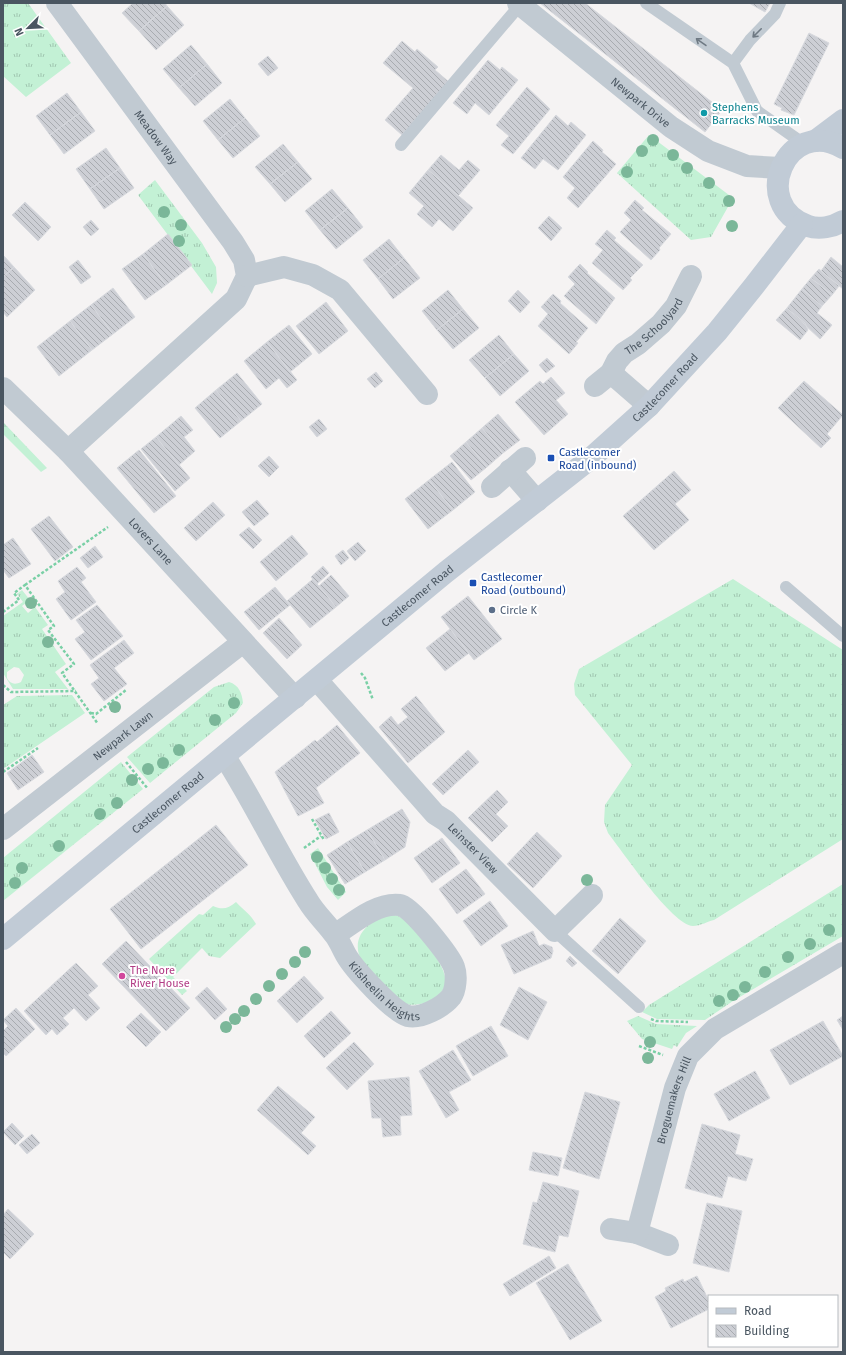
<svg xmlns="http://www.w3.org/2000/svg" width="846" height="1355" font-family="'Fira Sans',sans-serif">
  <style>
    .grass { fill: url(#grass-tufts); fill-rule: evenodd }
    .building { fill: url(#building-back-hatch); stroke: #d7d9de }
    .lines { fill: none; stroke-linecap: round; stroke-linejoin: round }
    .path { stroke: #7ad0a6; stroke-width: 2.5; stroke-dasharray: 3 2; stroke-linecap: butt }
    .service { stroke: #c1cad2; stroke-width: 12 }
    .minor { stroke: #c1cad2; stroke-width: 22 }
    .tertiary { stroke: #c1cad2; stroke-width: 22 }
    .secondary { stroke: #c1cbd6; stroke-width: 22 }
    .tree { fill: #7bb799 }
    .oneway { stroke: #6e7983 }
    .culture-dot { fill: #0f9aa8; stroke: #fff; stroke-width: 1.5 }
    .transit-dot { fill: #1a4fb4; stroke: #fff; stroke-width: 1.5 }
    .service-dot { fill: #5c6f8a; stroke: #fff; stroke-width: 1.5 }
    .hotel-dot { fill: #d1479c; stroke: #fff; stroke-width: 1.5 }
    .labels { text-anchor: middle; stroke-width: 4; stroke-linejoin: round; paint-order: stroke }
    .street-label { font-size: 11px; fill: #4a5661; stroke: #fff }
    .culture-label { font-size: 11px; fill: #0d838f; stroke: #fff; text-anchor: start }
    .transit-label { font-size: 11px; fill: #164399; stroke: #fff; text-anchor: start }
    .service-label { font-size: 11px; fill: #4e5e75; stroke: #fff; text-anchor: start }
    .hotel-label { font-size: 11px; fill: #b23c85; stroke: #fff; text-anchor: start }
  </style>
  <defs>
    <pattern id="grass-tufts" width="24" height="20" patternUnits="userSpaceOnUse"><rect width="24" height="20" fill="#c3f1d5"/><path d="M3 7l-1-3M5 7V3M7 7l1-3M15 17l-1-3M17 17v-4M19 17l1-3" fill="none" stroke="#a0c6b0"/></pattern>
    <pattern id="building-back-hatch" width="6" height="6" patternUnits="userSpaceOnUse"><rect width="6" height="6" fill="#cdcfd5"/><path d="M-1 5l2 2M0 0l6 6M5-1l2 2" fill="none" stroke="#a8abb0"/></pattern>
  </defs>
  <rect width="100%" height="100%" fill="#f5f3f3"/>
  <path class="grass" d="M3 3H28L71 63 26 97 3 76Z
    M649 135 733 198 711 237 691 240 617 173Z
    M155 180 202 243 216 267 217 283 212 294 138 195Z
    M3 422 47 468 41 472 4 435Z
    M733 579 843 650V839L714 920C709 921 700 926 693 926 672 925 623 852 608 833L604 822 605 805 632 765 575 695 574 684 579 669Z
    M22 590 30 600 22 606 28 613 35 607 48 625 42 629 66 664 55 672 68 689H13L3 673V616L23 602 17 594ZM14 667 19 668 24 675 21 682C15 685 10 684 7 678V672Z
    M229 682C239 685 242 693 243 703L236 713 150 783 127 757 214 687Z
    M72 695 85 713 3 769V705L17 696Z
    M121 762 143 789 3 901V858Z
    M318 848 346 892 338 900 327 887 310 854Z
    M843 884V936L733 1001 705 1020 657 1019 642 1012 649 1005Z
    M236 902C244 911 249 912 256 924L220 958 209 956 202 948 173 977 187 991 182 995 149 959 199 914 203 915 213 906C222 910 228 909 236 902Z
    M395 915C408 919 415 931 424 941 439 961 462 987 427 1002 420 1005 410 1006 403 1003 397 1000 391 991 386 986 378 979 367 971 362 962 348 936 371 917 395 915Z
    M638 1016 656 1024 697 1026 686 1033 677 1047 674 1045 672 1049 642 1039 627 1021Z"/>
  <path class="building" d="M133 3H165L167 6 139 31 122 13Z
    M540 3H585L722 110 705 132Z
    M749 3H770L765 12Z
    M167 6 184 25 156 50 139 31Z
    M809 33 829 43 794 115 781 110 782 108 774 104Z
    M402 41 415 52 417 49 438 67 435 70 449 82 402 135 385 120 413 88 383 63Z
    M191 45 207 64 179 88 163 69Z
    M268 56 278 68 268 76 258 64Z
    M488 60 500 70 502 67 518 80 489 115 475 103 467 114 453 103Z
    M207 64 222 83 195 106 179 88Z
    M527 87 550 109 513 154 501 145 509 136 496 125Z
    M67 93 81 112 50 135 36 116Z
    M230 99 245 118 218 140 203 121Z
    M81 112 95 131 64 154 50 135Z
    M556 115 568 126 571 122 586 135 558 170 543 159 535 169 521 158Z
    M245 118 260 136 233 158 218 140Z
    M593 141 603 150 602 152 616 164 578 208 567 198 575 188 563 177Z
    M283 144 298 162 270 184 255 167Z
    M106 148 120 168 90 189 76 169Z
    M441 155 459 170 468 160 480 170 458 196 428 170Z
    M298 162 312 179 285 202 270 184Z
    M120 168 134 188 104 209 90 189Z
    M428 170 473 208 453 231 439 219 432 227 417 214 424 206 409 193Z
    M332 189 348 208 320 230 305 211Z
    M635 200 644 208 642 210 671 234 659 248 660 250 651 260 620 232 631 220 624 213Z
    M25 202 51 227 38 241 12 215Z
    M348 208 363 227 336 249 320 230Z
    M549 216 562 228 551 241 538 228Z
    M91 220 99 229 91 236 83 227Z
    M607 230 616 238 614 240 643 265 630 278 632 280 623 290 592 263 603 250 595 244Z
    M168 234 192 265 166 285 143 254Z
    M389 239 404 258 378 279 363 260Z
    M143 254 166 285 145 300 122 269Z
    M3 255 14 267 3 277Z
    M831 257 843 267V289L821 271Z
    M404 258 420 278 393 299 378 279Z
    M78 260 91 277 81 284 69 267Z
    M580 264 588 272 587 273 615 298 596 324 564 296 575 284 568 277Z
    M14 267 35 290 7 317 3 312V277Z
    M819 269 839 286 832 295 811 278Z
    M811 278 832 295 822 306 802 289Z
    M113 288 135 317 113 334 91 305Z
    M802 289 822 306 817 313 832 325 820 339 787 308Z
    M448 290 463 309 437 330 422 311Z
    M518 290 530 302 520 313 508 301Z
    M553 294 561 301 560 303 588 328 576 342 578 343 569 354 538 326 548 314 541 307Z
    M326 302 348 331 319 354 296 326Z
    M91 305 113 334 92 350 70 321Z
    M787 308 805 323 808 330 800 340 776 320Z
    M463 309 479 328 453 349 437 330Z
    M70 321 92 350 59 376 37 347Z
    M289 325 312 354 290 372 267 342Z
    M499 335 514 354 485 378 469 360Z
    M267 342 297 380 287 388 279 378 266 389 244 361Z
    M514 354 529 371 500 396 485 378Z
    M547 358 555 366 546 373 539 365Z
    M376 372 383 381 375 388 367 379Z
    M237 373 262 404 241 421 216 390Z
    M551 377 565 393 556 400 568 414 544 435 515 402 540 381 543 384Z
    M804 381 843 415 827 434 831 438 821 448 778 408Z
    M216 390 241 421 220 438 195 408Z
    M498 414 520 440 503 453 482 428Z
    M181 416 193 430 184 437 195 451 179 465 156 437Z
    M319 419 327 429 317 437 309 427Z
    M482 428 503 453 487 467 466 442Z
    M156 437 190 478 175 491 141 449Z
    M466 442 487 467 471 480 450 456Z
    M139 450 176 496 154 513 117 468Z
    M269 456 279 467 269 477 258 466Z
    M452 462 475 492 453 510 429 480Z
    M674 471 691 490 675 504 689 520 654 550 623 516Z
    M429 480 453 510 428 529 405 499Z
    M257 500 269 514 254 526 242 512Z
    M213 502 225 515 196 541 184 528Z
    M49 516 73 547 55 561 31 529Z
    M249 527 262 540 253 549 239 535Z
    M292 535 308 554 276 581 260 562Z
    M13 538 31 564 9 578 3 570V545Z
    M358 542 366 551 355 561 347 551Z
    M95 546 103 557 88 568 80 558Z
    M343 550 349 558 341 565 335 556Z
    M323 566 329 573 317 584 311 577Z
    M77 567 86 578 81 582 96 602 71 620 56 599 65 592 58 581Z
    M331 575 349 596 336 607 319 586Z
    M313 579 336 607 310 628 287 601Z
    M275 587 290 605 259 630 244 612Z
    M468 596 502 639 474 660 441 617Z
    M97 605 123 636 91 660 75 639 85 632 76 620Z
    M279 618 302 645 287 659 263 633Z
    M450 629 469 653 445 671 426 648Z
    M124 640 134 653 114 668 127 684 104 701 91 684 99 678 90 665Z
    M416 696 445 732 408 763 379 727 391 716 398 725 408 717 401 709Z
    M337 725 360 753 316 788 324 803 298 816 275 772 315 740 317 742Z
    M468 750 479 762 443 795 432 784Z
    M32 755 44 772 18 790 7 773Z
    M497 790 508 802 496 814 508 826 492 842 468 818Z
    M402 809 410 822 405 847 385 860 367 830Z
    M329 813 339 832 326 839 315 820Z
    M216 825 248 865 141 949 110 909Z
    M367 830 385 860 365 872 347 842Z
    M537 832 562 856 533 888 507 864Z
    M442 838 460 863 432 883 414 858Z
    M347 842 365 872 345 884 327 855Z
    M466 869 485 894 457 914 439 889Z
    M490 901 508 926 481 946 463 921Z
    M620 918 646 941 618 974 592 951Z
    M533 931 539 946 544 944 552 947 553 951 551 958 514 974 501 945Z
    M126 941 190 1008 166 1031 102 964Z
    M570 956 577 963 572 967 566 961Z
    M76 963 98 986 88 995 100 1008 86 1021 74 1008 63 1018 69 1024 57 1035 52 1029 46 1035 24 1011Z
    M304 976 324 998 297 1023 277 1001Z
    M207 987 227 1009 215 1020 195 998Z
    M519 987 547 1002 528 1040 500 1025Z
    M16 1008 35 1029 6 1056 3 1053V1031L8 1026 3 1020Z
    M331 1011 351 1033 324 1058 304 1036Z
    M141 1013 161 1032 146 1047 126 1027Z
    M843 1016V1030L837 1020Z
    M823 1021 843 1056 790 1085 770 1050Z
    M491 1026 508 1056 473 1076 456 1046Z
    M354 1042 374 1064 347 1090 326 1068Z
    M453 1050 471 1080 449 1092 459 1110 446 1118 419 1071Z
    M755 1071 770 1098 729 1121 714 1094Z
    M409 1077 412 1115 400 1116 401 1135 383 1137 381 1118H372L368 1081Z
    M278 1086 315 1117 301 1133 316 1146 308 1155 257 1110Z
    M585 1092 620 1102 599 1179 563 1168Z
    M12 1123 24 1136 15 1145 3 1132Z
    M702 1124 740 1135 735 1154 753 1159 746 1181 728 1176 722 1198 685 1188Z
    M32 1134 40 1143 27 1154 19 1145Z
    M533 1152 562 1158 558 1176 529 1170Z
    M543 1182 579 1191 568 1237 559 1235 555 1252 523 1244 533 1202 537 1203Z
    M707 1203 742 1211 729 1272 693 1263Z
    M8 1209 34 1234 10 1259 3 1252V1215Z
    M549 1256 556 1268 510 1296 503 1284Z
    M568 1264 602 1321 570 1340 536 1283Z
    M697 1276 709 1301V1309L671 1328 655 1297 666 1291 665 1288 683 1279 684 1282Z"/>
  <g class="lines">
    <path class="path" d="M25 585 108 527
      M3 612 19 600 14 593 25 585 54 626 48 630 74 664 62 673 98 724
      M361 673 365 678 373 700
      M3 685 11 692 76 691
      M91 713 96 714 126 690
      M126 762 148 789
      M3 772 38 748
      M312 819 324 840
      M304 848 321 836
      M651 1019 656 1021 688 1022
      M639 1046 663 1055"/>
    <path class="service" d="M646 3 733 63 757 111 804 144
      M733 63 750 40 775 14 780 3
      M401 145 520 5
      M786 587 843 636
      M555 931 639 1007"/>
    <g class="minor">
      <path id="s1" d="M57 3 233 242 244 260 247 276 236 299 68 451"/>
      <path d="M247 276 284 267 313 275 340 290 427 394"/>
      <path d="M611 373 649 406"/>
      <path id="s2" d="M595 386 611 373 617 361 624 353 638 344 661 324 676 306 691 276"/>
      <path d="M510 470 537 501"/>
      <path d="M492 487 525 458"/>
      <path id="s3" d="M317 680 435 814 446 821 555 931 592 895"/>
      <path id="s4" d="M225 757C255 804 278 854 308 901 315 913 326 923 334 934 339 940 342 948 346 955 354 969 393 1012 408 1016 421 1019 443 1007 451 997 456 990 457 975 454 967 450 956 411 906 400 905 377 902 353 923 335 935"/>
      <path id="s5" d="M3 829 243 642"/>
      <path d="M611 1229 637 1233 668 1245"/>
      <path id="s6" d="M637 1233 675 1088 688 1056 715 1029 843 953"/>
    </g>
    <g class="tertiary">
      <path id="s7" d="M518 3 671 127 708 151 747 166 780 168"/>
      <path id="s8" d="M3 388 68 451 295 698"/>
    </g>
    <g class="secondary">
      <path d="M815 141 843 120"/>
      <path d="M843 148C787 115 748 205 808 226 819 230 833 227 843 221"/>
      <path id="s9" d="M3 939 446 572 590 459 649 406 717 332 754 286 802 224"/>
    </g>
  </g>
  <g class="tree">
    <circle cx="653" cy="140" r="6"/>
    <circle cx="642" cy="151" r="6"/>
    <circle cx="673" cy="155" r="6"/>
    <circle cx="687" cy="168" r="6"/>
    <circle cx="627" cy="172" r="6"/>
    <circle cx="709" cy="183" r="6"/>
    <circle cx="729" cy="201" r="6"/>
    <circle cx="164" cy="212" r="6"/>
    <circle cx="181" cy="225" r="6"/>
    <circle cx="732" cy="226" r="6"/>
    <circle cx="179" cy="241" r="6"/>
    <circle cx="31" cy="603" r="6"/>
    <circle cx="48" cy="642" r="6"/>
    <circle cx="234" cy="703" r="6"/>
    <circle cx="115" cy="707" r="6"/>
    <circle cx="215" cy="720" r="6"/>
    <circle cx="179" cy="750" r="6"/>
    <circle cx="163" cy="763" r="6"/>
    <circle cx="148" cy="769" r="6"/>
    <circle cx="132" cy="780" r="6"/>
    <circle cx="117" cy="803" r="6"/>
    <circle cx="100" cy="814" r="6"/>
    <circle cx="59" cy="846" r="6"/>
    <circle cx="317" cy="857" r="6"/>
    <circle cx="22" cy="868" r="6"/>
    <circle cx="325" cy="868" r="6"/>
    <circle cx="332" cy="879" r="6"/>
    <circle cx="587" cy="880" r="6"/>
    <circle cx="15" cy="883" r="6"/>
    <circle cx="339" cy="890" r="6"/>
    <circle cx="829" cy="930" r="6"/>
    <circle cx="810" cy="944" r="6"/>
    <circle cx="305" cy="952" r="6"/>
    <circle cx="788" cy="957" r="6"/>
    <circle cx="295" cy="962" r="6"/>
    <circle cx="765" cy="972" r="6"/>
    <circle cx="282" cy="974" r="6"/>
    <circle cx="269" cy="986" r="6"/>
    <circle cx="745" cy="987" r="6"/>
    <circle cx="733" cy="995" r="6"/>
    <circle cx="256" cy="999" r="6"/>
    <circle cx="719" cy="1001" r="6"/>
    <circle cx="244" cy="1011" r="6"/>
    <circle cx="235" cy="1019" r="6"/>
    <circle cx="226" cy="1027" r="6"/>
    <circle cx="650" cy="1042" r="6"/>
    <circle cx="648" cy="1058" r="6"/>
  </g>
  <defs><path id="oneway-shaft" d="M-6 0H5M1.5-3L5.5 0L1.5 3" fill="none" stroke-width="1.6" stroke-linecap="round" stroke-linejoin="round"/></defs>
  <g class="oneway">
    <use href="#oneway-shaft" transform="translate(757 33) rotate(135)"/>
    <use href="#oneway-shaft" transform="translate(701 42) rotate(-145)"/>
  </g>
  <circle class="culture-dot" cx="704" cy="113" r="4"/>
  <g class="transit-dot">
    <rect x="547" y="454" width="8" height="8" rx="2"/>
    <rect x="469" y="579" width="8" height="8" rx="2"/>
  </g>
  <circle class="service-dot" cx="492" cy="610" r="4"/>
  <circle class="hotel-dot" cx="122" cy="976" r="4"/>
  <g class="labels">
    <g class="street-label">
      <text dy="4" stroke="none"><textPath href="#s7" startOffset="158">Newpark Drive</textPath></text>
      <text dy="4" stroke="none"><textPath href="#s1" startOffset="167">Meadow Way</textPath></text>
      <text dy="4" stroke="none"><textPath href="#s2" startOffset="85">The Schoolyard</textPath></text>
      <text dy="4" stroke="none"><textPath href="#s9" startOffset="862">Castlecomer Road</textPath></text>
      <text dy="4" stroke="none"><textPath href="#s8" startOffset="213">Lovers Lane</textPath></text>
      <text dy="4" stroke="none"><textPath href="#s9" startOffset="538">Castlecomer Road</textPath></text>
      <text dy="4" stroke="none"><textPath href="#s5" startOffset="152">Newpark Lawn</textPath></text>
      <text dy="4" stroke="none"><textPath href="#s9" startOffset="214">Castlecomer Road</textPath></text>
      <text dy="4" stroke="none"><textPath href="#s3" startOffset="230">Leinster View</textPath></text>
      <text dy="4" stroke="none"><textPath href="#s4" startOffset="287">Kilsheelin Heights</textPath></text>
      <text dy="4" stroke="none"><textPath href="#s6" startOffset="138">Broguemakers Hill</textPath></text>
    </g>
    <g class="culture-label">
      <text x="712" y="111">Stephens<tspan x="712" dy="13">Barracks Museum</tspan></text>
    </g>
    <g class="transit-label">
      <text x="559" y="456">Castlecomer<tspan x="559" dy="13">Road (inbound)</tspan></text>
      <text x="481" y="581">Castlecomer<tspan x="481" dy="13">Road (outbound)</tspan></text>
    </g>
    <g class="service-label">
      <text x="500" y="614">Circle K</text>
    </g>
    <g class="hotel-label">
      <text x="130" y="974">The Nore<tspan x="130" dy="13">River House</tspan></text>
    </g>
  </g>
  <rect width="846" height="1355" fill="none" stroke="#4a5661" stroke-width="8"/>
  <rect x="708" y="1295" width="130" height="52" fill="#ffffff" stroke="#b7bbc0"/>
  <rect x="716" y="1308" width="20" height="6" fill="#c1cbd6" stroke="#b7bbc0"/>
  <text x="744" y="1315" font-size="12" fill="#4a5661">Road</text>
  <rect x="716" y="1325" width="20" height="12" fill="url(#building-back-hatch)" stroke="#b7bbc0"/>
  <text x="744" y="1335" font-size="12" fill="#4a5661">Building</text>
  <g transform="translate(28 28) rotate(246)" stroke="#ffffff" stroke-width="3" paint-order="stroke">
  <path d="M0-3L7 15L0 10L-7 15Z" fill="#4a5661"/>
  <text y="-6" font-size="11" font-weight="bold" text-anchor="middle" fill="#4a5661">N</text>
  </g>
</svg>
